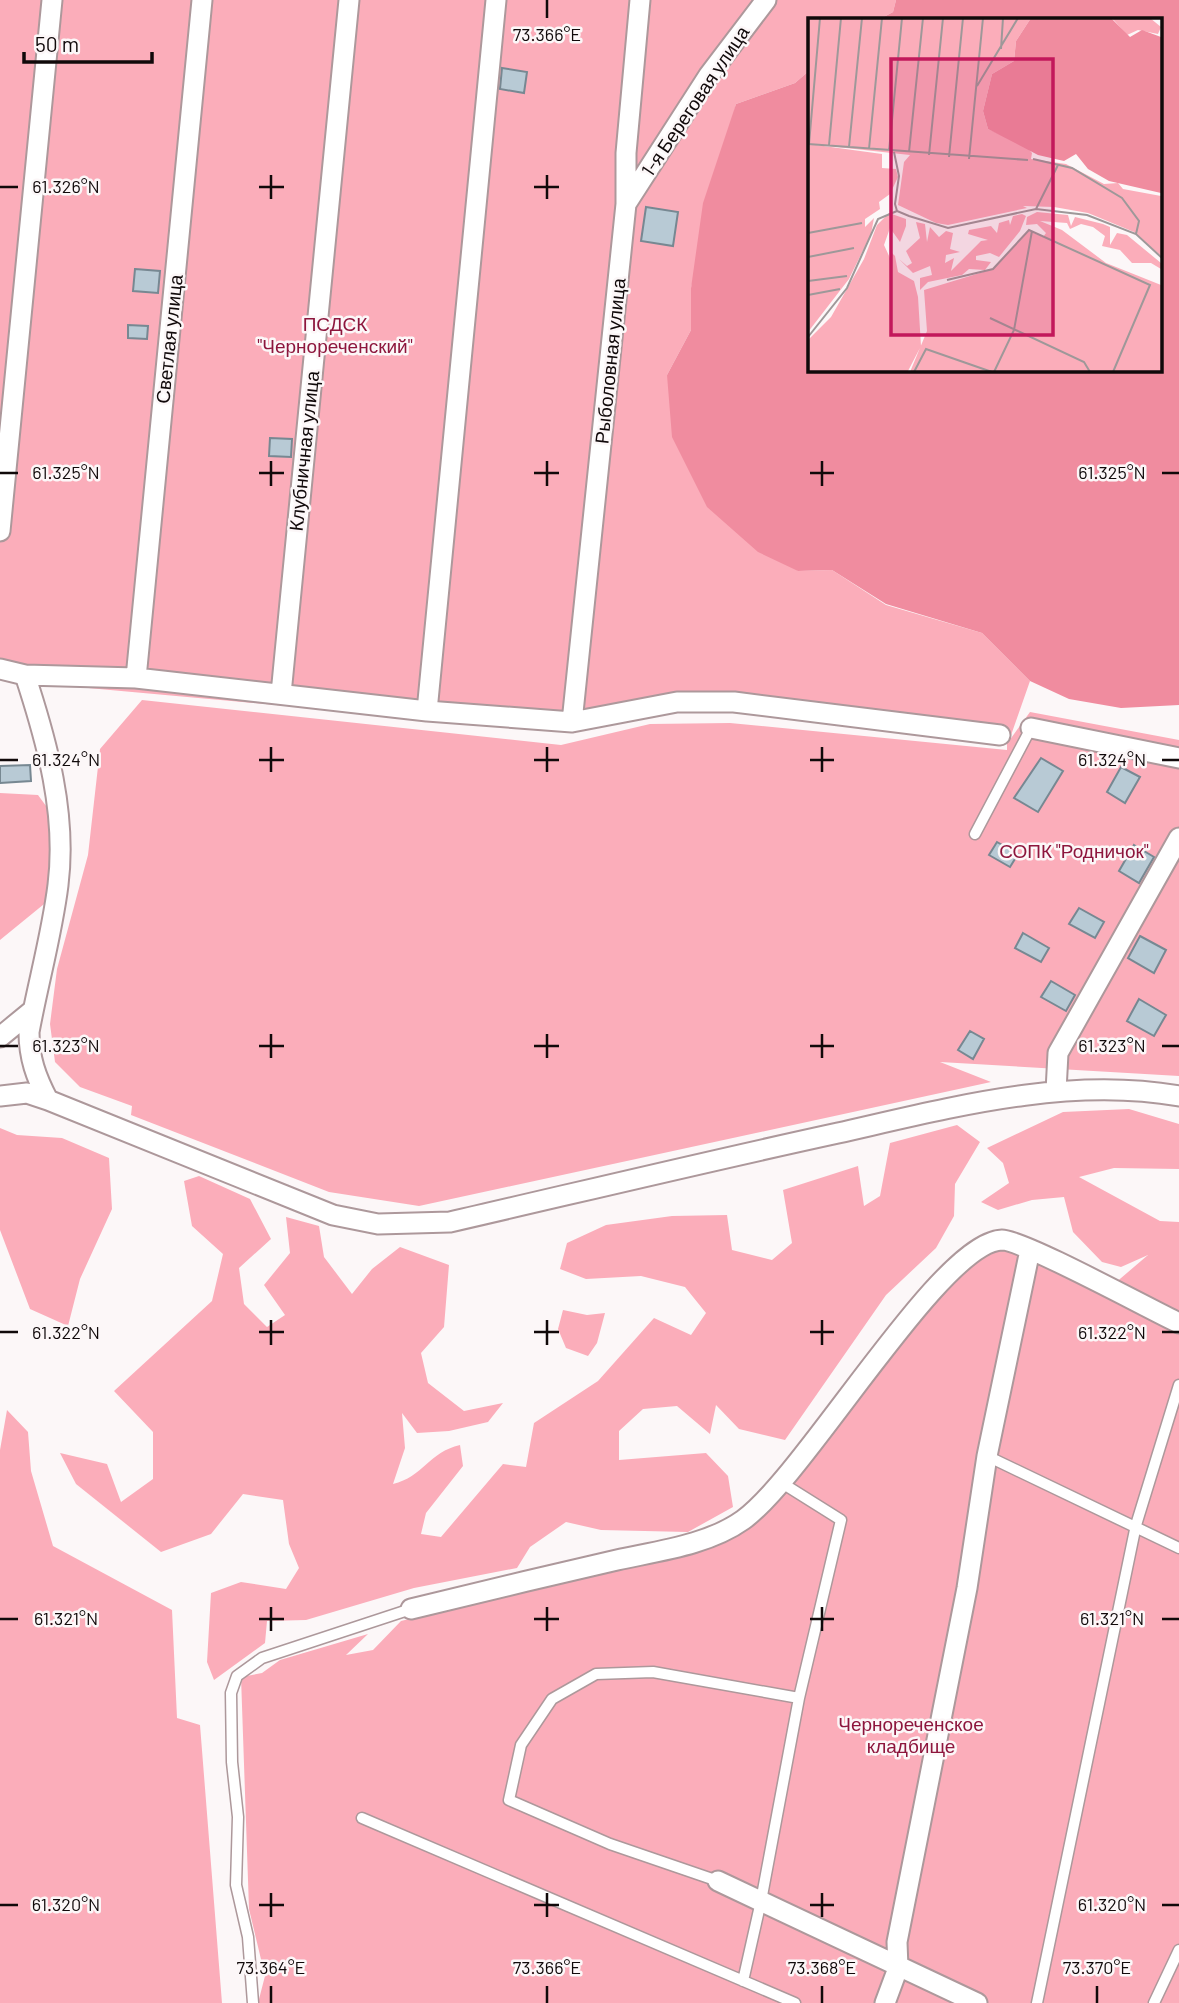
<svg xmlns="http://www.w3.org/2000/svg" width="1179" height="2003" font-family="Barlow,sans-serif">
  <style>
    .green { fill: #fbadba }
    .water { fill: #f08c9f }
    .building { fill: #b8cad5; stroke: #778892; stroke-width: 2 }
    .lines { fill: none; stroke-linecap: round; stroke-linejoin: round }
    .lane-casing { stroke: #ad989b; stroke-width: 13 }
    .street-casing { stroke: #ad989b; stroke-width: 23 }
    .lane { stroke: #fff; stroke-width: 10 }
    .street { stroke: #fff; stroke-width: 19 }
    .ticks { fill: none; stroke: #10090a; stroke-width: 2.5 }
    .labels { text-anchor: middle; stroke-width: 5; stroke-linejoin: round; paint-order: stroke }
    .street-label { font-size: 19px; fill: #10090a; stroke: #fcf7f8 }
    .park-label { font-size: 19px; fill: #8d163d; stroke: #fcf7f8 }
    .inset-road { fill: none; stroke: #9e9899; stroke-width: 2 }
    .view { fill: #c2185b; fill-opacity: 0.15; stroke: #c2185b; stroke-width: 3.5 }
    .inset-edge { fill: none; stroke: #10090a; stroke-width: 3.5 }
    .ticks-label { font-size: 18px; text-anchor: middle; fill: #10090a; stroke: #fcf7f8; stroke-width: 5; stroke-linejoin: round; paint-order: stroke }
  </style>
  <rect width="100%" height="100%" fill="#fcf7f8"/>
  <path class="green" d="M0 0H896L893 12 880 19H810V70L795 83 736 104 691 288V330L667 375 798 571 832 570 886 605 982 633 1030 681 1009 741 1030 712 1179 740V1076L940 1062 991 1082 419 1206 329 1192 131 1115 132 1106 80 1087 55 1062 50 1024 57 969 88 855 100 749 142 700 561 745 650 724 730 723 1007 750V744L771 714 699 710 643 716 572 732 0 680Z
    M0 793 38 795 49 810 52 819 49 900 0 940Z
    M1129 1109 1179 1124V1169L1114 1168 1079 1177 1160 1221 1179 1222V2003H258L265 1976 249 1909 241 1677 262 1673 280 1660 368 1634 346 1655 373 1650 401 1621 688 1549 742 1527 973 1259 1003 1246 1107 1290 1148 1255 1121 1267 1102 1262 1073 1232 1064 1197 1032 1200 998 1210 981 1202 1009 1183 1003 1163 987 1148 1063 1112Z
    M957 1125 980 1142 955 1184 954 1216 936 1248 886 1295 785 1440 739 1429 716 1405 710 1434 677 1406 643 1409 619 1431V1460L706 1453 728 1476 733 1507 688 1532 601 1530 566 1522 530 1547 517 1568 414 1588 306 1620 267 1621 265 1643 214 1680 207 1662 211 1593 241 1582 286 1589 299 1568 289 1544 283 1500 243 1494 211 1534 161 1552 76 1484 60 1453 107 1464 121 1502 153 1479V1432L114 1391 212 1301 223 1254 192 1226 184 1181 199 1176 250 1199 271 1239 239 1268 244 1304 267 1327 285 1315 264 1285 290 1253 286 1217 319 1226 324 1257 352 1294 372 1269 400 1247 449 1265 444 1327 421 1353 428 1383 464 1411 503 1403 488 1422 449 1431 417 1433 402 1413 405 1448 393 1484C423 1477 429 1452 460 1445L463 1466 426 1513 421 1534 441 1537 503 1464 526 1467 534 1423 598 1381 654 1318 691 1335 706 1313 685 1287 641 1276 586 1279 560 1269 567 1243 606 1225 672 1216 727 1215 732 1250 772 1260 792 1243 783 1190 858 1166 864 1206 880 1196 890 1143Z
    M0 1128 17 1135 62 1138 109 1158 112 1209 80 1279 68 1326 30 1309 0 1230Z
    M563 1310 587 1315 605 1313 597 1343 588 1356 566 1348 558 1329Z
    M7 1410 28 1432 31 1471 53 1546 172 1610 177 1718 200 1725 222 2003H0V1450Z"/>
  <path class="water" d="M896 0H1179V705L1121 708 1069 699 1030 681 982 633 886 604 832 570 798 571 758 552 707 507 672 437 667 375 691 330V288L703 203 736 104 795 83 810 70V369H1160V19H880L893 12Z"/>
  <path class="building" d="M502 68 527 72 524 93 500 89Z
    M646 207 678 212 673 246 641 241Z
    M135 269 160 271 158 293 133 291Z
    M128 325 148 326 147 339 128 338Z
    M270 438 292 439 291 457 269 456Z
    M1041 758 1063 771 1038 812 1014 798Z
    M30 765 31 781 0 783V766Z
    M1121 767 1140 777 1125 803 1107 792Z
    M997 842 1018 854 1010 867 989 855Z
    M1134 845 1154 857 1139 883 1119 871Z
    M1079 908 1104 922 1095 938 1069 924Z
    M1023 933 1049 948 1041 962 1015 948Z
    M1140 936 1166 950 1154 973 1128 958Z
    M1051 981 1075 995 1066 1011 1041 997Z
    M1139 999 1166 1015 1154 1036 1127 1021Z
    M970 1031 984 1039 973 1059 958 1050Z"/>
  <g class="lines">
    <g class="lane-casing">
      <path id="lane" d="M975 834 1031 728
        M987 1456 1179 1548
        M362 1818 795 2003
        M718 1881 610 1844 509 1800 521 1745 552 1699 596 1674 653 1672 799 1698
        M743 1981 761 1901 799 1698 841 1520 782 1483
        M253 2003 248 1937 236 1885 238 1817 232 1762 231 1693 237 1676 262 1658 411 1609
        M1037 2003 1136 1525 1179 1385
        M1154 2003 1179 1950"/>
    </g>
    <g class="street-casing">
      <path id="street" d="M626 204 709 75 766 0
        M0 531 52 0
        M0 669 25 675 136 678 427 711 572 722 677 702H734L1000 735
        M25 675C47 742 67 814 58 885 52 934 38 983 29 1032 29 1058 36 1077 48 1100L333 1215 378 1224 450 1222C580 1192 709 1161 838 1133 949 1108 1066 1076 1179 1096
        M136 678 202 0
        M281 694 349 0
        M427 711 496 0
        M572 722 626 204V153L640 0
        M1031 728 1179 758
        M0 1037 33 1010
        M1056 1091 1058 1053 1179 838
        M0 1096 27 1093 48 1100
        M411 1609C480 1592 548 1576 617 1560 658 1551 708 1545 743 1520 806 1475 940 1242 1002 1240 1023 1240 1151 1310 1179 1323
        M718 1881 977 2003
        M885 2003 898 1968 897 1942 967 1588 987 1456 1030 1250"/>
    </g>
    <use href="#lane" class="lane"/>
    <use href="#street" class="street"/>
  </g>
  <path class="ticks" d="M547 0V18M271 175V199M547 175V199M0 187H18M259 187H284M534 187H559M271 461V486M547 461V486M822 461V486M0 473H18M259 473H284M534 473H559M810 473H834M1162 473H1179M271 747V772M547 747V772M822 747V772M0 760H18M259 760H284M534 760H559M810 760H834M1162 760H1179M271 1034V1058M547 1034V1058M822 1034V1058M0 1046H18M259 1046H284M534 1046H559M810 1046H834M1162 1046H1179M271 1320V1345M547 1320V1345M822 1320V1345M0 1332H18M259 1332H284M534 1332H559M810 1332H834M1162 1332H1179M271 1607V1631M547 1607V1631M822 1607V1631M0 1619H18M259 1619H284M534 1619H559M810 1619H834M1162 1619H1179M271 1893V1917M547 1893V1917M822 1893V1917M0 1905H18M259 1905H284M534 1905H559M810 1905H834M1162 1905H1179M271 1986V2003M547 1986V2003M822 1986V2003M1097 1986V2003"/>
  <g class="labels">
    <g class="street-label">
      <text transform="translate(695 101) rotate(-56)" y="7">1-я Береговая улица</text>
      <text transform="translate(169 339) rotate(-84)" y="7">Светлая улица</text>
      <text transform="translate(610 361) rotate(-84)" y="7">Рыболовная улица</text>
      <text transform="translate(304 451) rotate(-84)" y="7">Клубничная улица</text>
    </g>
    <g class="park-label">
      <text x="335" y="331">ПСДСК<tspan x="335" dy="22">"Чернореченский"</tspan></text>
      <text x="1074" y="858">СОПК "Родничок"</text>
      <text x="911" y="1731">Чернореченское<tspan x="911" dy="22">кладбище</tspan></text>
    </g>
  </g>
  <g transform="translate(808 18)">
    <rect width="354" height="354" fill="#fcf7f8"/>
    <path d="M0 0H223L208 23 206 43 184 56 175 93 180 111 218 128 224 135 223 141 258 146 296 166 310 165 315 171 353 178V238L326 214 280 195 246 189 215 188 219 190 140 207 128 205 90 187 96 144 102 137 1 126 74 136V150L88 151 90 159 82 176 71 184 72 191 57 201V209L66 200 63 216 41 261 0 314ZM304 0H342L353 9 350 16 330 12 319 17ZM229 194 260 197 263 208 267 199 295 206 302 209V227L309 215 319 217 353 245V251L343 245H324L312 232 294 228 297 218 285 209 273 206 262 211 259 205 232 203 254 212 298 245 353 267V353L102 354 119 313 116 272 185 251 221 213 235 219 238 215 229 206 218 207 219 199ZM81 195 98 201V208L92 224 82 210 76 227 82 240 84 235 87 238 90 254 106 263 110 279 113 328 100 353H0V322L23 299 56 241 69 207ZM214 196 218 198 212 213 191 239 182 235 168 238V242L183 244 177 252 161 251 154 257 120 264 112 272V260L124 257 122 248 105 255 91 241 99 248 104 245 98 233 112 220 108 204 117 206 119 224 122 209 131 219 138 213 145 215 142 231 152 234 138 237 137 245 146 240 143 253 173 223 180 222 160 216 161 212 183 208 189 215 191 205 201 202 202 207 205 198Z" fill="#fbadba"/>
    <path d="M223 0H303L322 19 334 12 353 19V175L301 163 280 151 268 136 256 143 230 137 180 111 175 93 184 56 206 43 208 23Z" fill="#f08c9f"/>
    <path class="inset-road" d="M193 31 195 0M169 68 210 0M0 126 220 142M1 126 12 0M21 127 33 0M41 129 54 0M61 131 74 0M81 133 94 0M86 134 91 158 87 186 89 193 101 198 140 210 228 191 279 197 328 216 354 240M101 134 115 0M121 137 135 0M141 139 155 0M161 141 175 0M225 141 264 150 314 180 331 203 328 216M228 191 250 147M0 215 54 205M0 239 46 230M139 262 185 251 221 212 342 267 305 354M0 263 39 258M0 277 32 271M182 300 276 344 282 354M0 319 39 270 70 201 89 193M106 354 118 331 184 354M186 354 206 312 224 213"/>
    <path class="view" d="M83 41H245V317H83Z"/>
    <rect width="354" height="354" class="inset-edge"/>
  </g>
  <g class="ticks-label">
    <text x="547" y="41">73.366°E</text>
    <text x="66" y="193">61.326°N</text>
    <text x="66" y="479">61.325°N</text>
    <text x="1112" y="479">61.325°N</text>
    <text x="66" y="766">61.324°N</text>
    <text x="1112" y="766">61.324°N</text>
    <text x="66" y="1052">61.323°N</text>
    <text x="1112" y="1052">61.323°N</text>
    <text x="66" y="1339">61.322°N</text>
    <text x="1112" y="1339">61.322°N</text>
    <text x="66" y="1625">61.321°N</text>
    <text x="1112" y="1625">61.321°N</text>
    <text x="66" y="1911">61.320°N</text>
    <text x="1112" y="1911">61.320°N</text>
    <text x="271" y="1974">73.364°E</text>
    <text x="547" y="1974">73.366°E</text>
    <text x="822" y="1974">73.368°E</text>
    <text x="1097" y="1974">73.370°E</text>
  </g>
  <path d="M24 52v10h128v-10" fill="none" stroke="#10090a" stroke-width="3.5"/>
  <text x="35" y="52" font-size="21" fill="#10090a" stroke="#fcf7f8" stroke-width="5" paint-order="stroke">50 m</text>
</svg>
